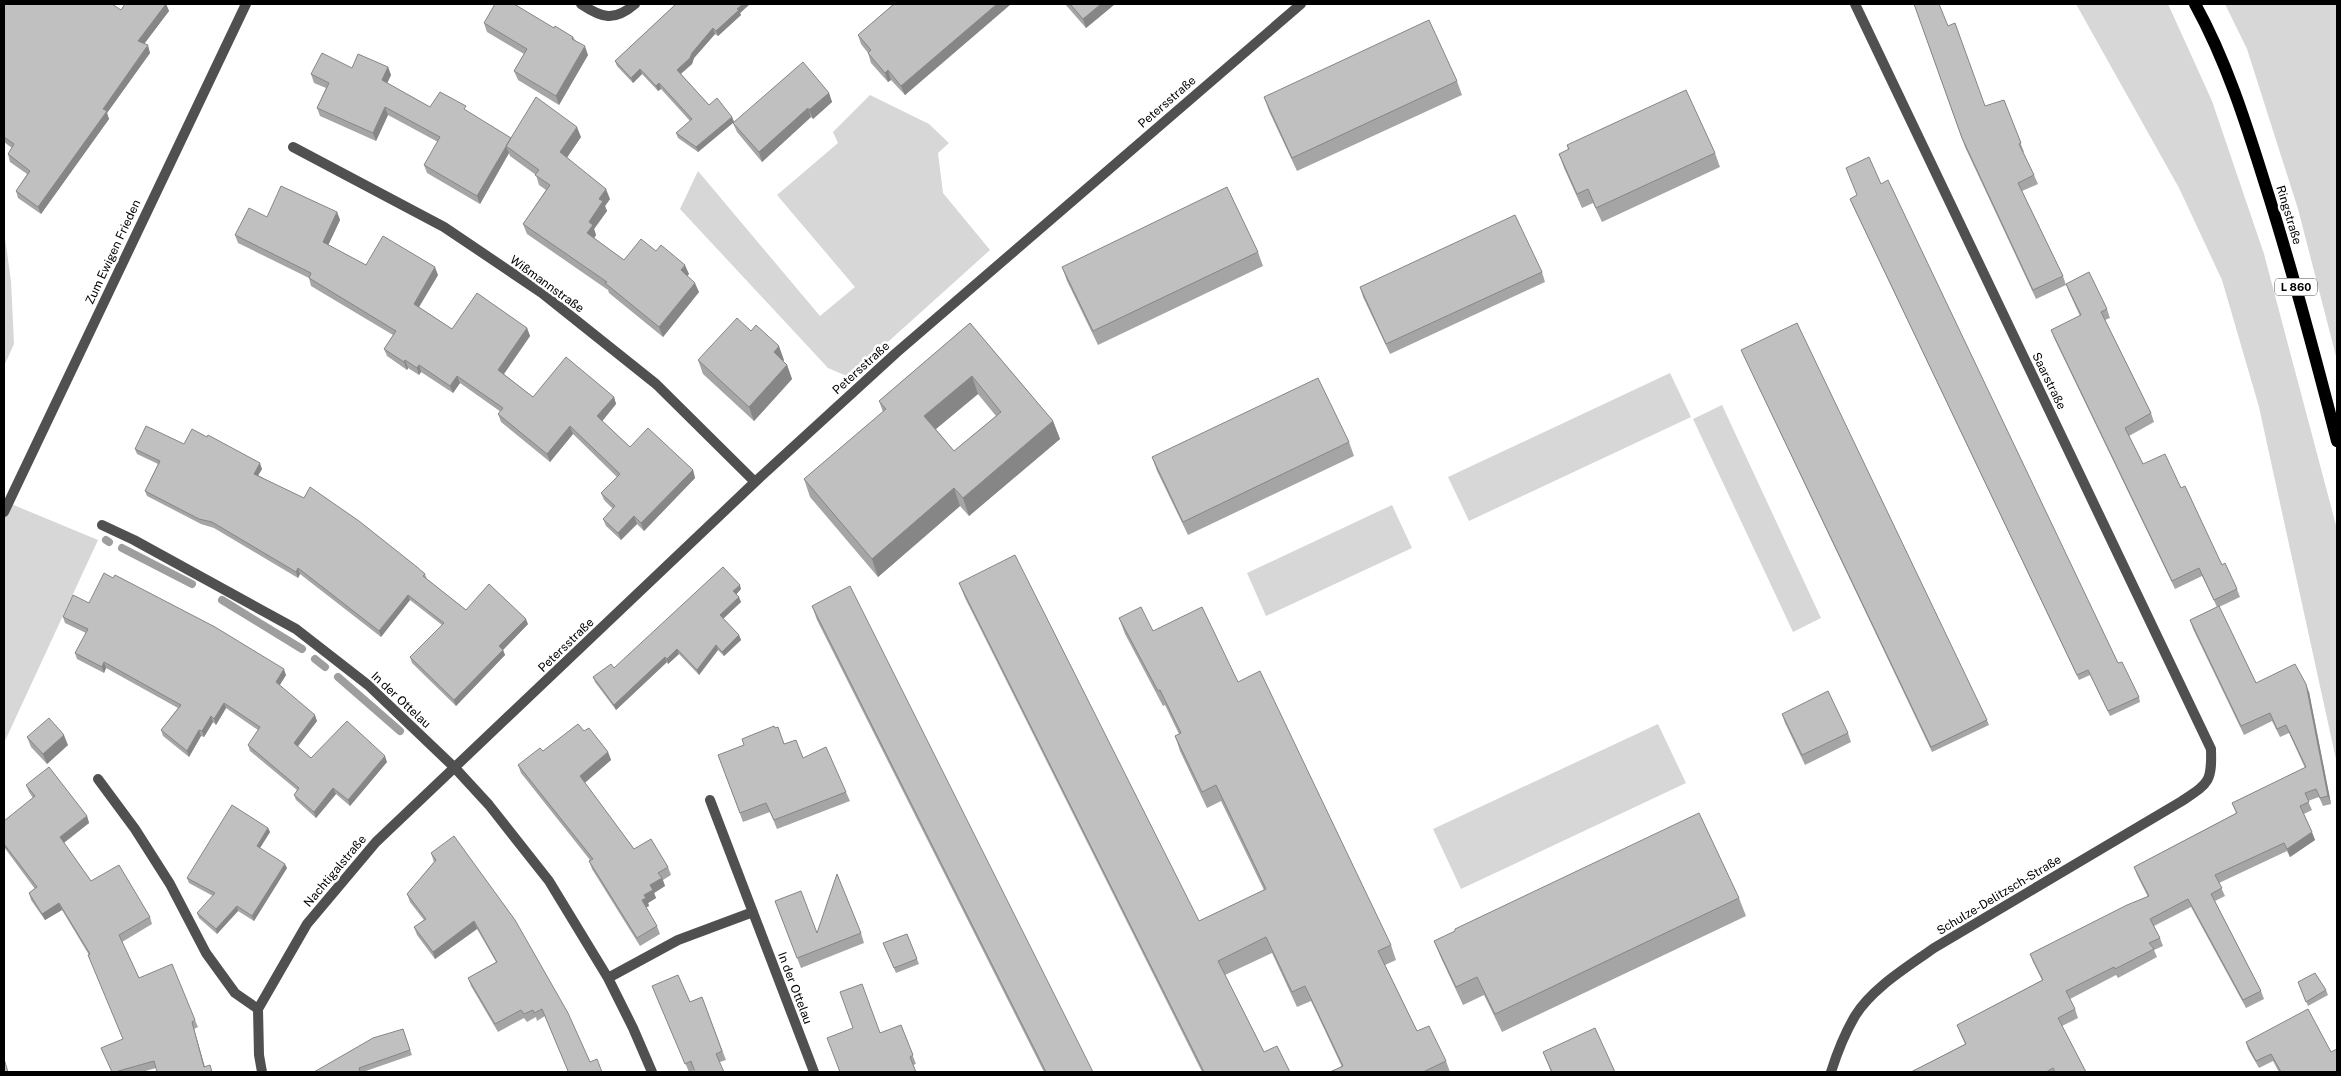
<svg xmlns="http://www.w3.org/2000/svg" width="2341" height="1076" font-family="'Public Sans',sans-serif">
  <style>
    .green { fill: #d7d7d7 }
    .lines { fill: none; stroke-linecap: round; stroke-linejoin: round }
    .stream { stroke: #9e9e9e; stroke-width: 8 }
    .street { stroke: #505050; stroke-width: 10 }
    .primary { stroke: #000; stroke-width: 12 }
    .wall { fill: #a5a5a5; fill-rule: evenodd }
    .shaded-wall { fill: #868686 }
    .building { fill: #c0c0c0; stroke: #868686; fill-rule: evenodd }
    .labels { text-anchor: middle; stroke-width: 5; stroke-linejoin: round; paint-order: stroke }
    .shield { fill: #fff; stroke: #4c4c4c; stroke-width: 1 }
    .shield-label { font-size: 11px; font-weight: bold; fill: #000 }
    .street-label { font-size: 12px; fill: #000; stroke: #fff }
  </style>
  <rect width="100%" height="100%" fill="#fff"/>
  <path class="green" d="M2076 4H2168L2212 101 2264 254 2337 529V764L2259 407 2222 280 2179 188Z
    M2225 4H2337V360L2298 209 2247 49Z
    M870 95 929 124 949 143 938 153 943 193 990 250 849 377 828 368 680 209 698 171 820 316 855 287 777 195 838 143 833 132Z
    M4 231 11 281 14 344 4 366Z
    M1670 373 1691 417 1469 521 1448 477Z
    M1722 405 1821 618 1793 632 1693 419Z
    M4 501 98 540 4 743Z
    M1392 505 1412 548 1266 616 1247 573Z
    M1658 724 1686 783 1461 889 1433 829Z"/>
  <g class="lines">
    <path class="stream" d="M106 540 109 542
      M122 548 192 584
      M222 600 302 649
      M315 659 325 667
      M338 677 400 731"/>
    <path class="street" d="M581 4C602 18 614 22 635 4
      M293 147 444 227 542 293 656 384 755 482
      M4 512 246 4
      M102 525 134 540 296 629 368 685 455 768 489 805 549 881 608 978 633 1028 652 1072
      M98 779 135 829 170 884 206 953 235 993 258 1009
      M710 800 814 1072
      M608 978 678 940 753 912
      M262 1072 259 1055 258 1009 307 924 376 842 755 482 896 353 1301 4
      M1831 1072C1837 1053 1845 1033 1855 1016 1872 988 1909 966 1934 948L2182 801C2209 783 2212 782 2211 749L1855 4"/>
    <path class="primary" d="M2195 4C2226 60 2246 123 2265 184 2292 269 2315 355 2337 441"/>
  </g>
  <path class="wall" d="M4 4 121 10 166 4 169 11 144 44 150 53 107 113 109 119 41 214 18 198 16 191 27 174 10 162 8 154 12 148 4 142Z
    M676 4H750L740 13 741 15 718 36 715 34 694 58 692 64 681 74 709 105 732 117 734 122 698 152 678 138 676 133 690 121 661 89 658 91 642 74 633 83 617 66 615 61Z
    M894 4H1011L905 95 891 80 888 82 871 63 868 53 861 44 858 35Z
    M1065 4H1115L1086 28Z
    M1914 4 1948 26 1985 106 2004 100 2024 152H2023L2034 175 2038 184 2022 191 2063 276 2066 285 2036 299 1965 147Z
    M484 23 554 28 573 37 575 40 588 55 559 105 518 80 514 71 524 54 487 32Z
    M388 67 391 75 387 83 430 107 468 112 511 138 581 137 567 157 610 199 605 206 607 211 594 229 596 235 594 238 624 260 656 251 689 274 687 276 699 292 663 337 609 293 608 290 527 234 523 224 546 190 539 185 536 175 510 156 509 153 480 204 427 173 424 165 438 142 388 115 376 141 320 116 317 108 326 88 314 83 311 74 352 68Z
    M1457 81 1462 95 1297 171 1269 111 1264 97Z
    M829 93 832 102 813 119 811 117 762 162 737 132 733 123Z
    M1567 145 1715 153 1720 167 1602 222 1593 203 1582 208 1564 168 1559 154 1568 150Z
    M1881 184 2118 663 2139 697 2140 702 2110 716 2090 675 2079 680 1852 204 1850 199Z
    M337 212 340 220 328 245 366 265 438 275 419 307 452 329 527 328 530 336 504 374 533 397H614L616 404 602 421 630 447 693 470 695 478 644 531 637 524 621 540 606 526 603 519 613 509 604 500 601 493 617 477 573 434 550 462 501 422 498 414 501 412 460 383 453 393 421 372 419 375 408 368 407 370 387 356 384 349 393 335 311 286 309 278 238 243 235 235 267 217Z
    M1258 252 1263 266 1098 345 1067 281 1062 267Z
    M1542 272 1545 282 1390 354 1363 297 1360 287Z
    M2066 284 2107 309 2110 318 2105 320 2151 413 2154 422 2129 436 2143 464 2181 488 2222 565 2237 589 2240 597 2219 607 2256 683 2309 692 2331 804 2323 806 2319 797 2308 801 2312 810 2304 814 2315 840 2290 857 2287 851 2219 883 2225 896 2215 901 2261 991 2264 999 2246 1008 2191 907 2154 926 2160 938 2163 946 2154 950 2157 957 2118 978 2116 975 2070 999 2075 1009 2078 1018 2062 1026 2086 1072H1911L1965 1044 1960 1033 1957 1025 2042 980 2033 962 2030 954 2148 897 2137 875 2134 867 2236 813 2232 803 2305 768 2289 733 2280 737 2272 721 2244 735 2193 629 2190 620 2217 607 2202 576 2175 589 2054 338 2051 330 2080 316 2069 292Z
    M970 323 1053 421 1060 439 969 516 960 506 878 577 810 497 804 479 883 412 879 401ZM978 394 996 416 954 451 936 429Z
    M1741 350 1987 720 1989 725 1932 752Z
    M698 360H784L783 361 787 365 792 379 754 421 703 374Z
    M1349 442 1354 456 1188 535 1157 471 1152 457Z
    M184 444 262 469 258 475 425 574 427 579 466 610 528 624 503 650 505 655 456 706 412 663 410 657 442 625 410 600 381 637 300 574 298 578 214 528 201 524 147 496 145 491 158 464 137 454 135 449Z
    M959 583 1199 921 1264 890 1221 801 1207 808 1180 751 1175 736 1179 734 1165 705 1163 706 1125 634 1119 618 1153 631 1238 682 1391 945 1396 960 1385 965 1417 1031 1446 1061 1450 1072H1330L1342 1067 1311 1001 1297 1007 1272 953 1225 975 1264 1052 1290 1072H1202L965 598Z
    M741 589 736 594 741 602 723 618 739 635 741 640 724 656 718 650 699 675 679 654 668 664 667 662 616 710 595 682 593 677 614 668Z
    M89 603 286 675 279 686 317 721 297 746 311 758 387 762 350 806 336 794 316 818 296 800 294 795 297 790 250 751 248 745 258 730 226 708 216 725 213 722 204 737 201 736 189 757 163 736 161 730 178 708 106 668 104 673 77 659 75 653 86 633 65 623 63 617Z
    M812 606 1093 1072H1044L817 620Z
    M1782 714 1848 733 1851 742 1805 765 1785 723Z
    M584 731 608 752 611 760 585 783 634 849 668 867 671 875 663 880 665 886 654 893 656 898 648 903 649 906 646 907 657 926 660 934 640 946 592 869 589 861 590 860 521 773 518 765 543 751Z
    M27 737 68 745 47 764 31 747Z
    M784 744 803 758 846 792 850 801 777 829 770 812 743 822 718 755Z
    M26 785 87 816 89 823 64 843 91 881 150 917 152 924 122 942 139 978 195 1020 198 1027 194 1029 205 1067 213 1072 156 1068 142 1072H111L123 1039 89 955 62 910 45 920 31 900 29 893 35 889 4 847V821L33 798 29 792Z
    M268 828 270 832 260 848 287 868 254 921 238 911 217 934 199 918 197 913 213 896 189 883 187 878Z
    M431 853 568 1013V1071L545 1016 537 1021 536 1017 527 1022 524 1018 498 1032 471 986 468 978 496 962 477 929 435 959 417 935 414 927 424 920 410 902 407 894 434 862Z
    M1739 898 1746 916 1502 1032 1484 995 1463 1005 1441 958 1434 941Z
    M775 901 817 933H861L864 943 801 968Z
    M907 934 919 964 896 973 883 943Z
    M2298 982 2326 990 2328 995 2308 1006Z
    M652 986 690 1002 702 997 726 1060 689 1072Z
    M901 1025 916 1064 913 1065 880 1033Z
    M403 1029 412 1055 363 1072H314Z
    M2246 1042 2331 1052 2337 1072H2279L2273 1061 2259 1068 2248 1049Z
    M1543 1052 1615 1072H1551Z"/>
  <path class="shaded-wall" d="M166 4 169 11 141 48 138 41Z
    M743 4H750L740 13 741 15 718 36 716 31Z
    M997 4H1011L905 95 901 86Z
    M1101 4H1115L1086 28 1083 19Z
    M713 28 715 34 694 58 692 64 679 75 677 70Z
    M148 45 150 53 107 113 109 119 41 214 38 207 103 109Z
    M585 46 588 55 559 105 556 96Z
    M388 67 391 75 385 88 382 80Z
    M640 69 642 74 633 83 631 78Z
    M888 70 891 80 888 82 885 73Z
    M659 83 661 89 658 91 656 86Z
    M829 93 832 102 813 119 809 110Z
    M385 107 388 115 376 141 373 133Z
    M808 108 811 117 762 162 759 152Z
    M732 117 734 122 698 152 696 147Z
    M577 127 581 137 564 162 560 152Z
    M511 138 506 146 509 153 480 204 477 196Z
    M606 189 610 199 605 206 607 211 594 229 596 235 591 243 587 233 589 222 599 199Z
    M337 212 340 220 326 250 323 242Z
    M685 265 689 274 684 280 681 270Z
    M435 267 438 275 416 312 414 304Z
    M695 283 699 292 663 337 659 327Z
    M527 328 530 336 501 378 498 370Z
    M779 346 784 360 779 366 774 352Z
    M405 360 408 368 407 370 404 362Z
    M419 365 421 372 419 375 417 368Z
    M787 365 792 379 754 421 749 407Z
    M457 376 460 383 453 393 450 386Z
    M972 376 978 394 931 433 924 416Z
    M614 397 616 404 600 424 597 416Z
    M1053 421 1060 439 969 516 963 498Z
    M570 426 573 434 550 462 547 454Z
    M260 463 262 469 256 479 254 474Z
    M693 470 695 478 644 531 641 523Z
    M954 488 960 506 878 577 872 559Z
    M634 516 637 524 621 540 618 533Z
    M298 568 300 574 298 578 296 572Z
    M740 585 741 589 735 596 733 591Z
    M408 595 410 600 381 637 379 631Z
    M739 597 741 602 722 620 720 615Z
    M526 619 528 624 503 650 505 655 456 706 454 700 499 646Z
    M739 635 741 640 724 656 722 652Z
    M716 645 718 650 699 675 697 670Z
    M677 649 679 654 668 664 667 659Z
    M665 657 667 662 616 710 614 705Z
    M104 662 106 668 104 673 102 667Z
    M284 669 286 675 278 688 276 682Z
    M2306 684 2309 692 2331 804 2328 796Z
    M224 703 226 708 216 725 214 719Z
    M315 715 317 721 296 749 294 743Z
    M211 716 213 722 204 737 202 731Z
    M199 730 201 736 189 757 187 751Z
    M64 735 68 745 47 764 43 754Z
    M608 752 611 760 583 784 580 776Z
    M385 756 387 762 350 806 348 800Z
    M333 788 336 794 316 818 314 812Z
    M87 816 89 823 62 844 60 837Z
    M268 828 270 832 258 851 257 846Z
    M2312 832 2315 840 2290 857 2287 849Z
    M285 864 287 868 254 921 252 916Z
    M662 878 665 886 654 893 656 898 648 903 649 906 645 908 642 900 644 895 650 885Z
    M59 903 62 910 45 920 42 914Z
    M237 906 238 911 217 934 216 929Z
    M474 921 477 929 435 959 433 952Z
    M192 1022 194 1029 206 1072 204 1067Z"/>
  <path class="building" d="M4 4H112L121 10 125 4H166L138 41 148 45 103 109 107 111 38 207 16 191 30 171 8 154 14 144 4 137Z
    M495 4H514L554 28 555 26 573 37 572 39 585 46 556 96 514 71 527 49 484 23Z
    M676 4H743L737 9 739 10 716 31 713 28 692 53 690 58 677 70 709 105 717 98 732 117 696 147 676 133 692 119 659 83 656 86 640 69 631 78 615 61Z
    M894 4H997L901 86 888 70 885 73 868 53 871 50 858 35Z
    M1070 4H1101L1083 19Z
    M1914 4H1939L1948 26 1955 23 1985 106 2004 100 2021 143 2019 144 2034 175 2018 183 2063 276 2033 290 1962 138Z
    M1429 20 1457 81 1292 158 1264 97Z
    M322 53 352 68 358 54 388 67 382 80 430 107 440 92 466 106 464 109 511 138 477 196 424 165 440 137 385 107 373 133 317 108 329 83 311 74Z
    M803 62 829 93 809 110 808 108 759 152 733 123Z
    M1686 90 1715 153 1596 208 1588 189 1577 194 1559 154 1569 149 1567 145Z
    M536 97 577 127 560 152 606 189 599 199 603 201 589 222 593 225 587 233 624 260 641 239 656 251 661 245 685 265 681 270 695 283 659 327 605 283 607 282 523 224 550 185 535 175 539 170 506 146Z
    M1869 157 1881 184 1888 180 2118 663 2122 662 2139 697 2108 711 2088 670 2077 675 1850 199 1857 195 1846 168Z
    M281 186 337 212 323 242 366 265 383 236 435 267 414 304 452 329 477 293 527 328 498 370 533 397 566 357 614 397 597 416 630 447 648 428 693 470 641 523 634 516 618 533 603 519 615 506 601 493 620 474 570 426 547 454 498 414 503 408 457 376 450 386 419 365 417 368 405 360 404 362 384 349 396 331 309 278 311 273 235 235 249 208 267 217Z
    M1227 187 1258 252 1093 331 1062 267Z
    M1515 215 1542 272 1386 344 1360 287Z
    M2089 272 2107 309 2101 312 2151 413 2125 428 2143 464 2165 454 2181 488 2185 486 2222 565 2225 563 2237 589 2214 600 2199 568 2172 581 2051 330 2081 315 2066 284Z
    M737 318 751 331 756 325 779 346 774 352 787 365 749 407 698 360Z
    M970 323 1053 421 963 498 954 488 872 559 804 479 886 409 879 401ZM972 376 1001 412 954 451 924 416Z
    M1797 323 1987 720 1931 747 1741 350Z
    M1318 378 1349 442 1183 522 1152 457Z
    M146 426 184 444 192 429 207 437 208 435 260 463 254 474 304 498 310 487 359 521 417 567 425 574 423 576 466 610 489 584 526 619 499 646 503 650 454 700 410 657 444 623 408 595 379 631 298 568 296 572 212 522 199 519 145 491 160 461 135 449Z
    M1015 555 1199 921 1266 889 1216 785 1202 792 1175 736 1181 733 1160 690 1158 691 1119 618 1141 607 1153 631 1202 607 1238 682 1260 671 1391 945 1378 951 1417 1031 1429 1026 1446 1061 1423 1072H1330L1343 1066 1305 986 1292 992 1266 937 1218 961 1264 1052 1277 1046 1290 1072H1204L959 583Z
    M723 567 740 585 733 591 739 597 720 615 739 635 722 652 716 645 697 670 677 649 667 659 665 657 614 705 593 677 611 664 614 668Z
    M104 573 113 578 115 575 215 627 284 669 276 682 315 715 294 743 311 758 347 721 385 756 348 800 333 788 314 812 294 795 299 788 248 745 260 727 224 703 214 719 211 716 202 731 199 730 187 751 161 730 181 705 104 662 102 667 75 653 88 629 63 617 73 595 89 603Z
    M850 586 1093 1072H1046L812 606Z
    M2219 606 2256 683 2295 664 2306 684 2328 796 2320 798 2316 789 2305 793 2309 802 2300 806 2312 832 2287 849 2284 843 2215 875 2222 888 2211 894 2261 991 2243 1000 2188 899 2150 919 2160 938 2149 943 2154 949 2115 969 2114 967 2066 991 2075 1009 2058 1018 2086 1072H2055L2053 1068 2046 1072H1911L1966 1044 1957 1025 2043 980 2030 954 2127 905 2149 896 2134 867 2237 813 2232 803 2306 767 2286 725 2277 729 2270 713 2241 726 2190 620Z
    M1828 691 1848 733 1802 755 1782 714Z
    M49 718 64 735 43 754 27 737Z
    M578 724 584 731 589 728 608 752 580 776 634 849 651 839 668 867 658 873 662 878 650 885 653 890 644 895 646 898 642 900 657 926 637 938 589 861 593 859 518 765 540 748 543 751Z
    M774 726 775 728 778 727 784 744 796 740 803 758 826 747 846 792 774 820 766 803 740 813 718 755 744 745 742 739Z
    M49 767 87 816 60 837 91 881 119 865 150 917 119 935 139 978 172 964 195 1020 192 1022 204 1067 210 1065 212 1072H157L154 1061 115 1072H112L101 1048 123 1039 88 955 90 954 59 903 42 914 29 893 37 887 4 844V821L35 796 26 785Z
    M232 805 268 828 257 846 285 864 252 916 237 906 216 929 197 913 215 893 187 878Z
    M1699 813 1739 898 1495 1014 1477 977 1456 987 1434 941 1455 931V929Z
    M454 836 515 920 568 1013 590 1062 597 1059 602 1072H565L568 1071 542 1009 534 1013 533 1010 524 1014 521 1010 495 1024 468 978 497 962 474 921 433 952 414 927 426 919 407 894 436 860 431 853Z
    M837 874 861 933 797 958 775 901 801 891 817 933Z
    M907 934 917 959 894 968 883 943Z
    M2315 973 2326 990 2306 1002 2298 982Z
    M678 975 690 1002 702 997 722 1051 716 1054 724 1072H695L691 1061 685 1064 652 986Z
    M862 984 880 1033 901 1025 913 1055 910 1057 916 1072H840L827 1038 853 1028 840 992Z
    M2308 1009 2331 1052 2337 1049V1072H2281L2271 1054 2256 1061 2246 1042Z
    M1595 1028 1615 1072H1552L1543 1052Z
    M403 1029 410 1050 359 1068 360 1072H314L373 1038Z
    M4 1059 8 1072H4Z"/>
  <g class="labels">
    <rect class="shield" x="2275" y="278.5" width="42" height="17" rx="4"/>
    <g class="shield-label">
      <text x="2296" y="291">L 860</text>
    </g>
    <g class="street-label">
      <text transform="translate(1167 102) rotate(-41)" y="4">Petersstraße</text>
      <text transform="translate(2289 215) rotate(73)" y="4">Ringstraße</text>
      <text transform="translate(113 252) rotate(-65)" y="4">Zum Ewigen Frieden</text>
      <text transform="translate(547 284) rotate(36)" y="4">Wißmannstraße</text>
      <text transform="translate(861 368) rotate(-42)" y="4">Petersstraße</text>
      <text transform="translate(2049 381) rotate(64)" y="4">Saarstraße</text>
      <text transform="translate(566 645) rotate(-44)" y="4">Petersstraße</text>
      <text transform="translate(401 700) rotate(43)" y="4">In der Ottelau</text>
      <text transform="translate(335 871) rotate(-50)" y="4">Nachtigalstraße</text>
      <text transform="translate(1999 895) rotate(-31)" y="4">Schulze-Delitzsch-Straße</text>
      <text transform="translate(795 988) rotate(69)" y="4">In der Ottelau</text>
    </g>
  </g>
  <rect width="2341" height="1076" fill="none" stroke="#000000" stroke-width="10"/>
</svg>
